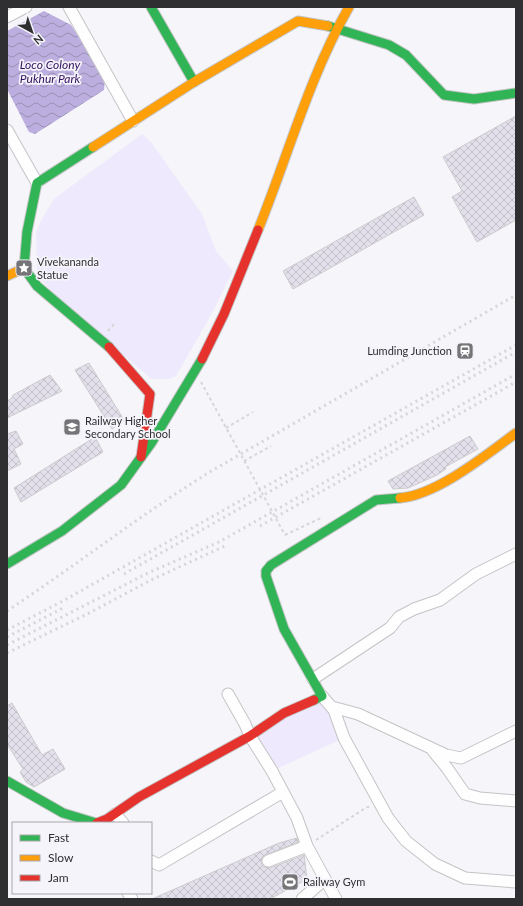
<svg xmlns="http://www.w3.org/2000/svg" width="523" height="906" font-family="Lato,sans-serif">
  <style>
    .park { fill: #eee9fc }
    .water { fill: url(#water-waves) }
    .building { fill: url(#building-cross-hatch); stroke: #cbcbcd }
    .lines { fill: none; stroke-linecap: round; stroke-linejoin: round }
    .street-casing { stroke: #c4c4c6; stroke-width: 13 }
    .fast-casing { stroke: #c4c4c6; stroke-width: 11 }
    .slow-casing { stroke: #c4c4c6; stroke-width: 11 }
    .jam-casing { stroke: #c4c4c6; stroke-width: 11 }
    .path { stroke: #d6d6d7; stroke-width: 2; stroke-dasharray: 3 3; stroke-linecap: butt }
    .street { stroke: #fefefe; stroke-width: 11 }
    .fast { stroke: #30b455; stroke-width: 9 }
    .slow { stroke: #ff9f0a; stroke-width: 9 }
    .jam { stroke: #e5322d; stroke-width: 9 }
    .rail { stroke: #d6d6d7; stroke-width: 3; stroke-dasharray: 2 4; stroke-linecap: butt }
    .path-bridge { stroke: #d6d6d7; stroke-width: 2; stroke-dasharray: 3 3; stroke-linecap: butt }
    .labels { text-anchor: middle; stroke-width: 3.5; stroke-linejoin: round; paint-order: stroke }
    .poi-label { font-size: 11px; fill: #2f2f31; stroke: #f5f4fa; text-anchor: start }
    .water-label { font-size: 12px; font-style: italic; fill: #31115f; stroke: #f5f4fa }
  </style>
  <defs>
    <pattern id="water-waves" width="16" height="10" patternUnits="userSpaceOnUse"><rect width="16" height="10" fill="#bcafdf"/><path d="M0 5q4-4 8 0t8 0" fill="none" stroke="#998fb5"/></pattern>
    <pattern id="building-cross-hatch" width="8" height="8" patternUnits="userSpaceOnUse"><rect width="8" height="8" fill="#e3e0ec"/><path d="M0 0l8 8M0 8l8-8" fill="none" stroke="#c3c0cb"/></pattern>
  </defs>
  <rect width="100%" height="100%" fill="#f6f5f9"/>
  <path class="park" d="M142 134 151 142 202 214 216 251 233 271 212 313 176 376 169 379H151L50 290 38 275 37 269 36 232 42 219 54 199Z
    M322 696 344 738 272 771 250 736Z"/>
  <path class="water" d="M44 11 71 25 105 78 104 90 35 134 29 132 7 89V31Z"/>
  <path class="building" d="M516 116V220L477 242 452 197 462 191 443 157Z
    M414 197 424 215 293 289 283 271Z
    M89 363 124 420 112 429 75 370Z
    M50 375 62 391 7 418V401L12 398 13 395Z
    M16 431 23 444 14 449 21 464 7 471V434Z
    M470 436 478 449 445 467 446 469 437 475 408 488 393 489 388 481Z
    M95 437 103 452 21 502 14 488Z
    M12 703 42 755 53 749 65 769 34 787 26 782 20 772 23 769 7 744V706Z
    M297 838 298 842 265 855 262 857 261 863 264 867 270 868 304 855 307 879 270 899H152L279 843Z"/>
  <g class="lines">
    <g class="street-casing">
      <path id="street" d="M69 7 133 121
        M7 17 26 7
        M7 130 37 183
        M313 679 390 628 399 617 414 609 440 600 476 574 516 554
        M228 694 245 724 250 736 272 771 297 818 307 846 336 899
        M322 696 334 710 344 738 388 818 406 841 435 864 465 878 516 882
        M332 707 358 714 446 755 461 758 516 731
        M433 751 447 768 465 794 480 798 516 801
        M115 814 123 823
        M151 861 159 865 283 792
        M268 861 307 846
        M128 893 132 899
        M302 899 325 879"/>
    </g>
    <g class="fast-casing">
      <path id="fast" d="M151 7 194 82
        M328 26 389 45 406 55 444 95 474 99 516 93
        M93 147 37 183 27 232 24 268 37 286 109 347
        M7 564 62 531 121 485 152 442 202 359
        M314 700 322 696 284 629 266 576V571L271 565 376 500 400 498
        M7 781 63 813 96 823"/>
    </g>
    <g class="slow-casing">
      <path id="slow" d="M93 147 194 82 298 21 328 26
        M258 230C288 156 309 77 349 7
        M7 276 24 268
        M400 498C437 495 486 455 516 433"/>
    </g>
    <g class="jam-casing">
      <path id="jam" d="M109 347 150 394 141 457
        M202 359 224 314 258 230
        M97 823 107 819 139 797 250 736 284 713 314 700"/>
    </g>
    <path class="path" d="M108 331 115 323
      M226 428 253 412
      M244 461 271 446
      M285 535 323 517
      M316 840 367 807H372"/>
    <use href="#street" class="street"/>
    <use href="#fast" class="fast"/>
    <use href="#slow" class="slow"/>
    <use href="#jam" class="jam"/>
    <path class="rail" d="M260 526 516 382
      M124 574 516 352
      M7 611C75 566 139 516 208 473L516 295
      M7 630 63 601 516 345
      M7 637 65 607
      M7 645 150 572 219 542 516 374
      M7 653 89 613 151 580 225 546"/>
    <path class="path-bridge" d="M201 382 285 535"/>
  </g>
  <defs>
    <g id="sight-square" transform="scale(0.9)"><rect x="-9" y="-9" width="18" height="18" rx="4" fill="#757477" stroke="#f5f4fa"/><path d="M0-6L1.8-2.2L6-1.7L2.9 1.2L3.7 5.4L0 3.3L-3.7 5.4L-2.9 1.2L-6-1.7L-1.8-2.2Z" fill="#fff"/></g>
    <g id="station-square" transform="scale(0.9)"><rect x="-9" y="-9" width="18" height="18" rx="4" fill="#757477" stroke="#f5f4fa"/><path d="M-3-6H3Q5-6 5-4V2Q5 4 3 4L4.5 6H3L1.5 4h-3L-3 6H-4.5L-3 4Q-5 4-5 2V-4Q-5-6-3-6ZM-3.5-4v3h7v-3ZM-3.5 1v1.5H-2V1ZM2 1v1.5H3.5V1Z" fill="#fff"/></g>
    <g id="school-square" transform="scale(0.9)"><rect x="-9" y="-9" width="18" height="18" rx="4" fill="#757477" stroke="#f5f4fa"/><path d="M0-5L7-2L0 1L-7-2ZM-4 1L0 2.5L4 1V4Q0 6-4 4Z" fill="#fff"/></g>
    <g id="stadium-square" transform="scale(0.9)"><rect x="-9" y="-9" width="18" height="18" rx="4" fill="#757477" stroke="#f5f4fa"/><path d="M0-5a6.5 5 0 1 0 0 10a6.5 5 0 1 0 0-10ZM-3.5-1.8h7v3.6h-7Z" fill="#fff"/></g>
  </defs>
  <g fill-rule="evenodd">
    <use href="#sight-square" x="24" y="268"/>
    <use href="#station-square" x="465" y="351"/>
    <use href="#school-square" x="72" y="427"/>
    <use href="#stadium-square" x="290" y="882"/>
  </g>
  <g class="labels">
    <g class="poi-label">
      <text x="37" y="266">Vivekananda<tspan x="37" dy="13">Statue</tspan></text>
      <text x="452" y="355" text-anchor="end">Lumding Junction</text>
      <text x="85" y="425">Railway Higher<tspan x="85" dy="13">Secondary School</tspan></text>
      <text x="303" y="886">Railway Gym</text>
    </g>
    <g class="water-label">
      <text x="50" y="69">Loco Colony<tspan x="50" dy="14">Pukhur Park</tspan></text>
    </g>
  </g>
  <rect width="523" height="906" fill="none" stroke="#2f2f31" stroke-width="16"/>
  <rect x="12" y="822" width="140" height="72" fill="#f5f4fa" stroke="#a6a5aa"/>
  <rect x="20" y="835" width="20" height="6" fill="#30b455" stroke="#a6a5aa"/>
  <text x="48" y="842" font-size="12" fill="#2f2f31">Fast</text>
  <rect x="20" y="855" width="20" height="6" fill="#ff9f0a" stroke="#a6a5aa"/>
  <text x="48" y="862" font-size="12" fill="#2f2f31">Slow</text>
  <rect x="20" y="875" width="20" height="6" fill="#e5322d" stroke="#a6a5aa"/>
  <text x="48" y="882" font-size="12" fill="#2f2f31">Jam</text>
  <g transform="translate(32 32) rotate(140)" stroke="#f5f4fa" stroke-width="3" paint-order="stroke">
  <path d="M0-3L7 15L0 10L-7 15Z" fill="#2f2f31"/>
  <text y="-6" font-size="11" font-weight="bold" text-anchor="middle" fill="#2f2f31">N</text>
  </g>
</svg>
